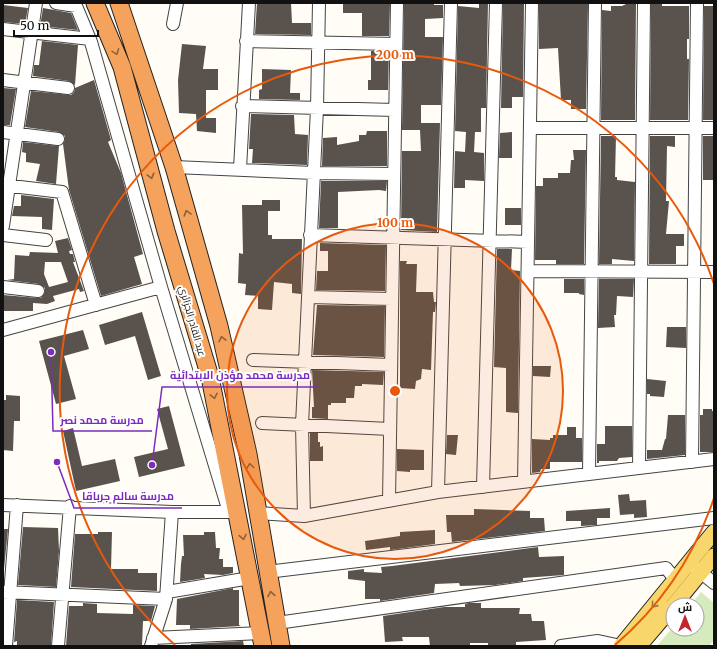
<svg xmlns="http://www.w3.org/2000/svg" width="717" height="649" font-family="Merriweather,Cairo,serif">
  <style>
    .green { fill: #d5ebbd }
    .building { fill: #5a524d; fill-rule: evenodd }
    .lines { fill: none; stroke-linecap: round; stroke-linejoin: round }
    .minor-casing { stroke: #444; stroke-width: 14 }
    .major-casing { stroke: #222; stroke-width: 17 }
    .highway-casing { stroke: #222; stroke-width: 19 }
    .minor { stroke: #fff; stroke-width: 12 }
    .major { stroke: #f9d66b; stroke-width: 15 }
    .highway { stroke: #f5a25d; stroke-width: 17 }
    .oneway { stroke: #8e613b }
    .oneway2 { stroke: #917d42 }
    .ring { fill: none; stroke: #e8590c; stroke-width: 2 }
    .labels { text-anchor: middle; stroke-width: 4; stroke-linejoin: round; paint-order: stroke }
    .street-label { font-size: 10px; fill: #111; stroke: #fff }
    .centre { fill: #e8590c; stroke: #fff; stroke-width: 2 }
    .ring-label { font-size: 12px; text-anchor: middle; font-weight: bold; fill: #e8590c; stroke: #fff; stroke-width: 4; stroke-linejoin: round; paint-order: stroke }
    .leader { fill: none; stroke: #7b2cbf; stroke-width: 1.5 }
    .callout-dot { fill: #7b2cbf; stroke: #fff; stroke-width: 1.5 }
    .callout-label { font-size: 11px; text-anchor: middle; font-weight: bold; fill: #7b2cbf; stroke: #fff; stroke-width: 4; stroke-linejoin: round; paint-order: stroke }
  </style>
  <rect width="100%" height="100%" fill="#fffdf5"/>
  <path class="green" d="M701 592 714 603V640L709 646H657L673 627V629H697V605H691Z"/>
  <path class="building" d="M257 3H291L292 23H311V35L255 34Z
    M343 3H390L389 36H362V13H343Z
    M404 3H434V5H443V18L425 19V37H443L441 105H421V123H440L437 232 401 230 402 151H421L420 130H402Z
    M479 3H488L486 108H481V132H475L474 152 484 153V181L465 180V188H454L455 151 465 152 466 132 455 131 458 6 479 8Z
    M503 3H524L523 97H512V108H501Z
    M539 3H588L586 109H571V100H561L558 48 539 49Z
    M628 3H636L635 120H601L602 10 611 11V6H622Z
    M651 3H662V6H689V39H687V59H689L688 120H650Z
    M3 5 28 8 25 24 3 22Z
    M704 6H714V120H703Z
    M43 8 71 13 78 30 40 26Z
    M42 41 78 45 75 85 69 81 33 76 34 65H39Z
    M182 44 206 46 203 69H218V90H206V118H216V133L197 131 196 114 179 113 178 80Z
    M371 51H389L388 90H368V80H371Z
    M262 69 291 70 290 93H300V100L259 99V90L262 89Z
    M94 80 111 140 108 142 121 173 143 254 134 257 142 284 101 296 69 190 63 144 65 140V136L59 132 25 127 31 91 71 95 74 92 75 88Z
    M3 88 16 89 10 125H3Z
    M251 114 294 115 295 134 308 135 307 165 252 163 253 149H249Z
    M367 131H387V166H322L323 138 337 137V145L359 141V135H366Z
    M512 132V158H499L500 133Z
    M601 136H616L615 177H617V180L635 182 634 261 612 259V264H599Z
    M650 136H675V147L667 146 666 201H669L666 234H684V246H676V264H649Z
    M703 136H714V180H703Z
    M23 142 59 146 56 184 36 181 40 164 26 162V153L22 152Z
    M573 150H586L584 264H556V260H535L536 186H543V178H558V173H570L571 160H574Z
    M321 181H387L386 191 379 190 338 192V228H319Z
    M21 195 54 199 52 230 42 229V217L12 216 14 206H21Z
    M262 200H280V211H268V235H272V239H302L301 294 292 293V284L274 282 272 310 258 309V296L245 295 246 284 238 283 239 253 243 254 242 205H262Z
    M505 208H521V225H505Z
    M68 238 72 250 69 251 70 254H73L75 262H73L84 291 80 292 79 289 53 296 55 301 47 304 33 303V311H3V295L38 298H41L45 292V288L39 284 7 280 14 279 15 255 29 256 30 252 58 253 55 241ZM45 262H61L68 282 49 287 44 274Z
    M320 243 386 245 385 291 316 290 317 271H328V251H320Z
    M497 249H512L511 270 520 271 518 413 506 412V368L494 367Z
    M400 261H407L406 264H417L416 292H433L434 302H436L435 312H433L431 370 422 369 421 379 416 381 415 389 400 388Z
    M564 279H584V295L579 294V293H564Z
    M599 279H634L633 297 617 296 616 315H614L615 327 598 328Z
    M317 305 385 306 384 357 313 355Z
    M142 312 161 376 148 380 135 336 105 345 99 325Z
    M667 327H686V348L666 347Z
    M83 330 89 349 64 356 76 399 56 404 39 341Z
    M533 366H551L550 377 533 376Z
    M312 370 384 372 383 385 362 384V386H355L354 398H346V403H331V405H328V419L312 418V407H314Z
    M647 379 666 381 664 397 650 396V394H647Z
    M6 395 20 396V421H14L13 451 3 450V400H6Z
    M169 406 185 466 139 477 134 457 168 449 157 409Z
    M703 409H712V411H714V452H700V415H703Z
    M668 415H685V455L647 459V450H662L665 439H666Z
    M605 426H632V457L619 458 617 461H599V463H597V444H605Z
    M567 427H576V438H582V462H550V469H541L540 472 532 473V439L550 440V438H553V435H567Z
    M73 428 82 466 115 459 120 481 76 491 63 431Z
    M310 433H318V442H320V447L323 446V461H310Z
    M447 435H458L456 455 446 454Z
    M397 449 424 450V470H410V472L397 471Z
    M629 494 630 501 646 500 647 517 634 518V514L620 515 618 495Z
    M610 508V518H597V525L581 526V521H566V511Z
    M474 509 530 511V518H544L545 531 452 542 451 532H447L446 515H474Z
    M23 527 58 528 59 551 56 587 18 585Z
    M3 529H8L4 569H3Z
    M435 530V544L390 550V547L366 550 365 541 400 536V532Z
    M98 532H112L111 569H138V573H157V591L71 587 75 534H98Z
    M204 532H215L216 548H220L219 559H223V567H233V573L223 575 204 574 205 578 180 582 181 564 182 556H184L183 535H204Z
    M538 547 539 557 564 556V575L523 578V581L495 585 460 586 459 583 435 584 434 593 380 601V599H365V581L348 579V571L364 569V572L382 573 381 567 392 566Z
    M233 588V590H239V625L241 626 190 629V625H176L177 599Z
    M17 600 54 602 51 646H17V641L14 642Z
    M83 603 97 604V613L133 614V605L155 606 151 621H143L142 646H66L69 606H83Z
    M469 603H481V608H520L519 614H531L532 621H544L546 640 516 642V645H488V643H470V646H430L429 637H402L403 641 385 642 383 616 444 607H465V604Z
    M243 641 244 646H191V644Z"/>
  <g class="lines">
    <g class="minor-casing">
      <path id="minor" d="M56 3 76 6 91 42 161 287
        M173 24 177 3
        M3 29 90 39
        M246 41 396 44
        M3 80 68 88
        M242 106 395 110
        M530 128H714
        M3 132 58 139
        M174 167 314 173 394 174
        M240 169 249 3
        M3 185 62 192 96 305
        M3 226 36 3
        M3 235 46 240
        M310 235 528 242
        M529 271 714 272
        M3 287 38 291
        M308 297 392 299
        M3 330 161 287 229 512
        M253 360 391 365
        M262 423 390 429
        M692 462 697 3
        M639 468 644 3
        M589 474 595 3
        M524 482 532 3
        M483 487 496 3
        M438 492 451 3
        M389 501 397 3
        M3 505 172 512H236
        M257 513 304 516 438 492 714 459
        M304 516 302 425 317 108 319 3
        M694 567 714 583
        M267 572 714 518
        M3 592 166 599
        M167 592 250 578
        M277 623 666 568 675 579
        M153 638 260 633
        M6 646 17 505
        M58 646 70 506
        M151 646 166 599 172 512
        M561 646 598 641 621 646"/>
    </g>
    <g class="major-casing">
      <path id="major" d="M674 605 714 556
        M621 646 714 532
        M639 646 673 606"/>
    </g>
    <g class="highway-casing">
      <path id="highway" d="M95 3 122 67 166 231 210 377 263 646
        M119 3 174 167 219 326 248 454 281 646"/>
    </g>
    <use href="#minor" class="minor"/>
    <use href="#major" class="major"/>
    <use href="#highway" class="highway"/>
  </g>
  <defs><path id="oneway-chevron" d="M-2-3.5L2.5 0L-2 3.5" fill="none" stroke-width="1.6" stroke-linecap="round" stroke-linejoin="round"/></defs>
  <g class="oneway">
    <use href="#oneway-chevron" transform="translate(116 52) rotate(69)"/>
    <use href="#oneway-chevron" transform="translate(151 176) rotate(75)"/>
    <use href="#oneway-chevron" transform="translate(187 213) rotate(-106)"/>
    <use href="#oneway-chevron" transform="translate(222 339) rotate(-103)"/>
    <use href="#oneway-chevron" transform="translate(214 396) rotate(78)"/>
    <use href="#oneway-chevron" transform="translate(250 466) rotate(-98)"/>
    <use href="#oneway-chevron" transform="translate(243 537) rotate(79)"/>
    <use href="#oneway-chevron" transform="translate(271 594) rotate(-100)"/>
  </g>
  <use class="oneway2" href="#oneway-chevron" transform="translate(654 605) rotate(129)"/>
  <circle cx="395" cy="391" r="168" fill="#e8590c" fill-opacity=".12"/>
  <g class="ring">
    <circle cx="395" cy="391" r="168"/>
    <path d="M714 498A336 336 0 0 1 615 645M175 645A336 336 0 1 1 714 284"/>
  </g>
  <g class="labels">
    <g class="street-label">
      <text transform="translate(193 321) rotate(74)" y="4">عبد القادر الجزائري</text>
    </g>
  </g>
  <circle cx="395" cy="391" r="6" class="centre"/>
  <g class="ring-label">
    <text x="395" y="59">200 m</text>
    <text x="395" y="227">100 m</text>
  </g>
  <path class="leader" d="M152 465L162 387H318M51 352L53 431H152M57 462L74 508H182"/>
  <g class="callout-dot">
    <circle cx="152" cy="465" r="4"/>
    <circle cx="51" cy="352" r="4"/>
    <circle cx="57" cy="462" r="4"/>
  </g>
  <g class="callout-label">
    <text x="240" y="379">مدرسة محمد مؤذن الابتدائية</text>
    <text x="102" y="424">مدرسة محمد نصر</text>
    <text x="128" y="500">مدرسة سالم جرباقا</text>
  </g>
  <rect width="717" height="649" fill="none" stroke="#111111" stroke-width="8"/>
  <g transform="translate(685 617)"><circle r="19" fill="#ffffff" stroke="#a0a0a0"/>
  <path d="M0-3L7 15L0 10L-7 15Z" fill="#c4262e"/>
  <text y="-6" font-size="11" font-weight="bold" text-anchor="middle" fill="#111111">ش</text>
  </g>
  <path d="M14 30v6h84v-6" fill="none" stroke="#111111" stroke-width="2"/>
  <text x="20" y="30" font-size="12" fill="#111111" stroke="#ffffff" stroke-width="3" paint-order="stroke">50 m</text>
</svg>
